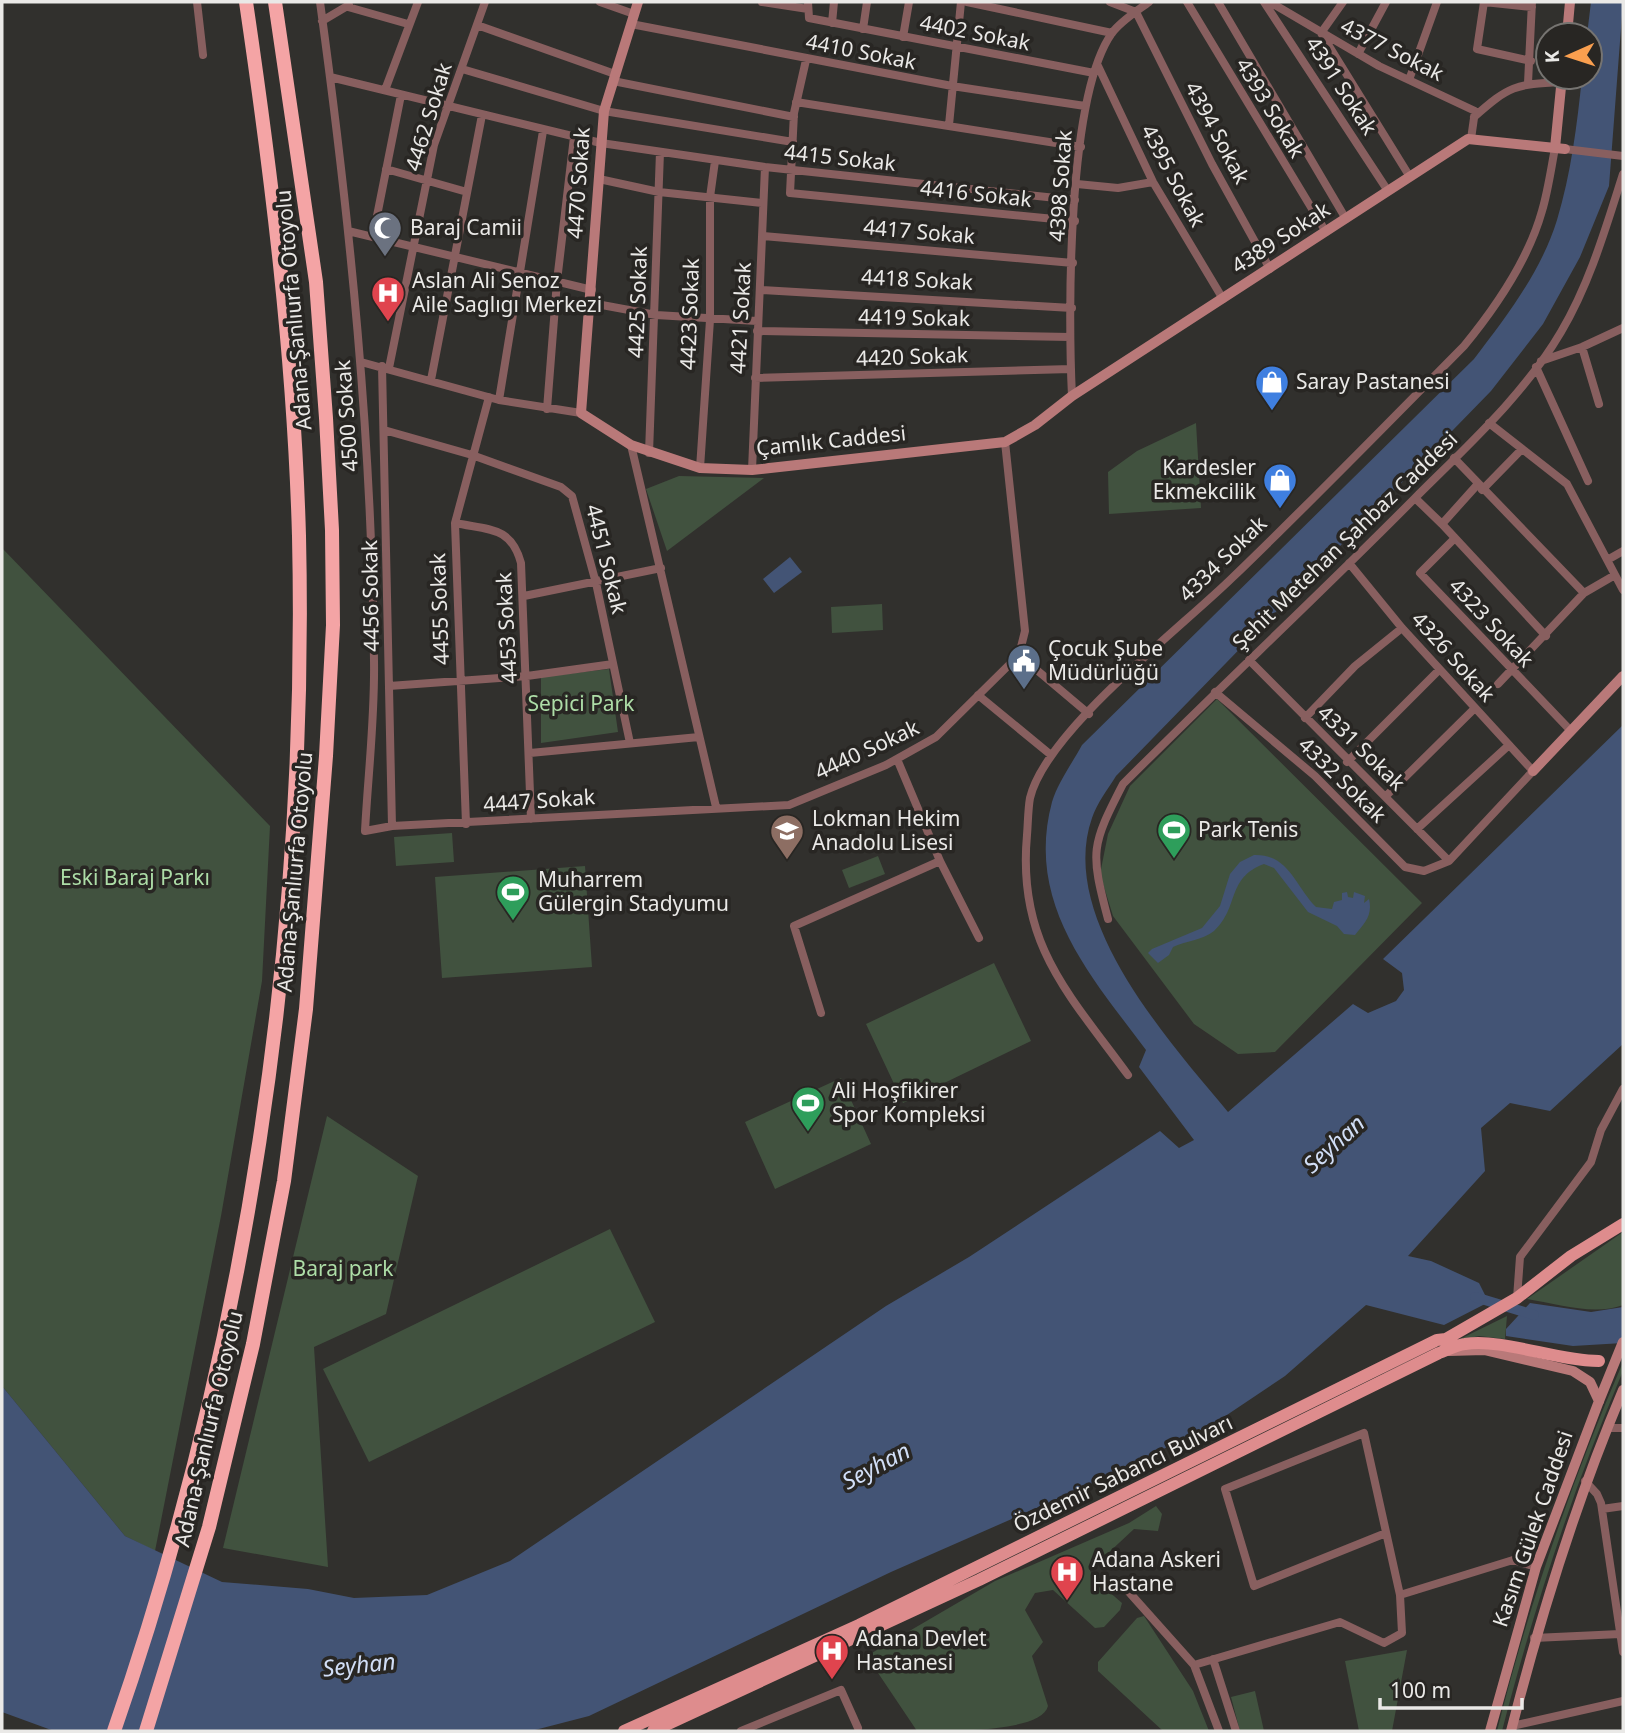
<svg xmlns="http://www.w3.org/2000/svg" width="1625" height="1733" font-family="'Noto Sans',sans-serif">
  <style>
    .green { fill: #41523f }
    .water { fill: #435475 }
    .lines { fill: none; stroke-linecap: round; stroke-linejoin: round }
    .canal { stroke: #435475; stroke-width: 10 }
    .street { stroke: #885f5f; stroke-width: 8 }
    .secondary { stroke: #b97979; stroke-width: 10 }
    .primary { stroke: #de8c8d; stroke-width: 12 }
    .highway { stroke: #f4a4a5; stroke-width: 14 }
    .secondary-bridge { stroke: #b97979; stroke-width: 10 }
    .labels { text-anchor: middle; stroke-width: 7; stroke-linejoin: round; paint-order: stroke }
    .street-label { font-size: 21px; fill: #eae9e7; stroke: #282623 }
    .poi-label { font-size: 21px; fill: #eae9e7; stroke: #282623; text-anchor: start }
    .park-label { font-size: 21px; fill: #addda7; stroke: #282623 }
    .water-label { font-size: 23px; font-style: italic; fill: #d1def6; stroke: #282623 }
  </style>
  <rect width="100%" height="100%" fill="#31302d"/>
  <path class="green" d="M1196 423 1201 508 1109 514 1108 472 1137 451Z
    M679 476 764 478 667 551 646 489Z
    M2 548 270 826 262 981 221 1216 155 1551 125 1536 2 1386Z
    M882 604 883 630 832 633 831 607Z
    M609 669 618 732 541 743V677Z
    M1217 699 1422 903 1275 1052 1238 1054 1194 1024 1113 916 1100 874 1108 834 1130 786Z
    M452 833 454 862 396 866 394 837Z
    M878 856 885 874 849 888 842 870Z
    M585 866 592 967 442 978 435 877Z
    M994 963 1031 1041 903 1103 866 1024Z
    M841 1078 871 1144 775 1189 745 1122Z
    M327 1116 418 1176 386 1314 314 1347 328 1567 223 1548Z
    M610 1229 655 1322 369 1462 323 1369Z
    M1623 1232V1305C1595 1316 1557 1304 1527 1299Z
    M1507 1316 1505 1339 1479 1336 1461 1340 1360 1388Z
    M1623 1362V1371C1573 1489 1534 1607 1502 1731H1497C1529 1604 1571 1483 1623 1362Z
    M1156 1506 1162 1514 1158 1531 1134 1529 1090 1570 1092 1577 1122 1603 1120 1610 1104 1627 1095 1628 1053 1590 1035 1593 1025 1610 1043 1642 1032 1656 1048 1706C1042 1733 945 1731 917 1731L870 1661V1654L995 1581 1129 1523Z
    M1144 1616 1193 1691 1209 1731H1163L1098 1671V1662L1137 1618Z
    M1407 1650 1392 1731H1359L1345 1661Z
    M1255 1691 1264 1731H1240L1231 1697Z"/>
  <path class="water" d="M1591 2H1623L1609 186 1580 257 1543 324 1491 391 1116 776C1108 789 1097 803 1092 818 1057 918 1169 1041 1228 1112L1353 1004 1368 1013 1396 1001 1404 990 1402 973 1383 959 1623 725V1044L1550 1111 1510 1103 1481 1128 1485 1171 1408 1256 1431 1261 1479 1283 1487 1299 1485 1304 1444 1325 1366 1305 1285 1376 1209 1427 1080 1489 891 1572 589 1716 531 1731H54L2 1712V1386L125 1536 222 1582 308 1589 354 1598 427 1595 510 1561 886 1306 969 1257 1160 1131 1179 1148 1194 1140 1139 1067 1146 1050C1090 975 1025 903 1052 802 1058 782 1073 762 1082 745L1474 359C1506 317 1541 272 1557 220 1571 174 1577 125 1582 77H1590V35H1587Z
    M790 557 802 572 774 593 763 579Z
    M1254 855C1289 854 1295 886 1316 907L1332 909 1334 902 1342 900V893L1347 892 1348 897 1353 898 1354 892 1365 896 1364 903 1369 899C1373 916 1364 924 1355 935L1344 934 1337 926 1308 912 1274 868 1264 864C1226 878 1240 907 1214 931 1203 940 1185 941 1173 947L1169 955 1158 963 1148 953 1152 949 1202 928 1220 906 1230 874 1240 862Z
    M1530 1303 1591 1312 1623 1307V1343L1573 1346 1506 1336V1329Z"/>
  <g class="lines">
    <path class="canal" d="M1475 1297 1534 1315"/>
    <path class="street" d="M197 2 203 55
      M320 2C350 221 372 440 374 661 375 717 368 775 365 831L392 826 789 805 886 765 936 737 1019 655 1025 631 1005 442
      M600 2 634 14
      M762 2 808 9
      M808 2 809 18 1094 73
      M967 2 1112 33
      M1110 2 1136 12 1212 164 1270 269
      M1187 2 1326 232
      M1218 2 1346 219
      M1264 2 1388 191
      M1270 2 1379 66 1475 111 1471 139
      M1343 2 1321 33 1410 177
      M1484 2 1477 49 1531 61
      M1484 2 1532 7
      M348 7 408 24
      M322 21 349 5
      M832 23 834 2
      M631 24 952 86 1085 106
      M477 25 615 74
      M863 29 867 2
      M903 37 909 2
      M1358 54 1386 2
      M806 60 794 113 790 193 1075 221
      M1098 66 1153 182 1223 299
      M462 69 604 111 793 142
      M330 77 601 143 765 167 1075 200
      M1409 80 1437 2
      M613 81 794 117
      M1528 83 1532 2
      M385 90 418 2
      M796 102 1081 147
      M1474 117C1509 86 1515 84 1562 82
      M949 125 961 2
      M1565 149 1623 156
      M386 169 467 192
      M599 179 659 192 762 203
      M1077 184 1118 188 1153 182
      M348 231 592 290
      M373 236 401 95
      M763 236 1073 263
      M760 290 1072 308
      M591 303 656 315 757 321
      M757 331 1070 337
      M1582 347 1599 404
      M1541 361 1582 347 1623 328
      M361 362 499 400 581 413
      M382 366 392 826
      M1536 367 1588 481
      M389 368 434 145 485 2
      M755 378 1071 369
      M431 380 482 115
      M1072 396C1068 315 1067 96 1112 33 1121 21 1137 11 1149 2
      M499 400 543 131
      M547 409 557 281 574 137
      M1489 423 1567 484 1623 590
      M384 430 472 455 561 487 572 496 596 583 630 743
      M631 445 716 807
      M649 453 660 152
      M1454 458 1584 593
      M700 468 710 320V197L715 161
      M752 470 765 167
      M1482 490 1522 449
      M1415 498 1442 524 1546 636
      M455 523C489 530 511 526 521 563L531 819
      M1442 524 1477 485
      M1454 539 1420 573 1571 731
      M1609 559 1623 551
      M524 596 661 568
      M1019 655 1089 714
      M1249 660 1449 861
      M1498 684 1584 593 1615 575
      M389 686 527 676 613 664
      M1215 692 1315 776 1405 867 1424 871 1449 861 1533 771 1402 628 1349 563
      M978 695 1051 755
      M1305 718 1355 666 1402 628
      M530 753 699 737
      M897 759 940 861 979 938
      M1347 762 1439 670
      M1387 795 1475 708
      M466 824 455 523 489 397
      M1417 829 1509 745
      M1108 919C1090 851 1091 846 1123 784 1219 688 1319 595 1415 498 1466 447 1524 395 1561 332 1590 283 1606 227 1623 174
      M821 1013 794 926 940 861
      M1128 1075C1068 993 1017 943 1027 835 1028 823 1028 809 1030 798 1046 731 1181 628 1232 578 1311 502 1387 424 1464 346 1496 307 1528 261 1542 211 1548 191 1551 169 1555 148
      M1517 1298 1520 1257 1591 1162 1601 1130 1623 1089
      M1607 1428H1623
      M1585 1481 1597 1494 1601 1503 1623 1652
      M1602 1509 1623 1506
      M1386 1533 1254 1586 1225 1489 1364 1433 1400 1595
      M1128 1591 1194 1665 1219 1731
      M1534 1638 1620 1634
      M1213 1659 1236 1731
      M1194 1665 1340 1622 1384 1643 1402 1633 1400 1595 1513 1560 1536 1567
      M1512 1726 1623 1701
      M741 1731 841 1690 858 1728"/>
    <path class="secondary" d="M638 2 604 111 581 413 631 445 700 468 752 470 1005 442 1035 425 1072 396 1468 139 1565 149
      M1567 35 1570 2
      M1555 148 1562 77
      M1533 771 1623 676
      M1449 1351 1484 1350 1573 1371 1590 1382 1599 1401 1536 1567 1490 1731
      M1511 1731C1541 1614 1576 1501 1623 1390"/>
    <path class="primary" d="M624 1731 859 1625 1437 1340 1446 1339 1517 1298 1571 1256 1623 1224
      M653 1731 979 1580 1439 1353C1447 1350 1456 1345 1465 1344 1502 1338 1557 1361 1599 1361"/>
    <path class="highway" d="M114 1731C246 1353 308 936 299 536 294 357 272 179 246 2
      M146 1731 209 1527 253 1344 284 1181 306 1009 326 756 333 625 332 530 326 418 316 282 275 2"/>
    <path class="secondary-bridge" d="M1599 1401 1623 1342"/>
  </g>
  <defs>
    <g id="mosque-pin" transform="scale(1.75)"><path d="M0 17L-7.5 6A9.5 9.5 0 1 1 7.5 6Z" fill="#6b7280" stroke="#282623"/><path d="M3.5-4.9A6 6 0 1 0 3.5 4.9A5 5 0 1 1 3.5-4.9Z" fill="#fff"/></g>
    <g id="hospital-pin" transform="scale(1.75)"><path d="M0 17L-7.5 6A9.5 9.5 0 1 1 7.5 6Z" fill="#e0444e" stroke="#282623"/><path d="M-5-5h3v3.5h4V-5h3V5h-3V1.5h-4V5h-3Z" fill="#fff"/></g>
    <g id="shop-pin" transform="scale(1.75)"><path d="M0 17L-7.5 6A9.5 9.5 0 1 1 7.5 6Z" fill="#3f7fe0" stroke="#282623"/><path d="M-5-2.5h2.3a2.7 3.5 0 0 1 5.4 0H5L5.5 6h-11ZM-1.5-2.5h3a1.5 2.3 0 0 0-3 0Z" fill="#fff"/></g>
    <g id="civic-pin" transform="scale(1.75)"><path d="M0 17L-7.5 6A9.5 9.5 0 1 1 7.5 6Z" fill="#5c6f8a" stroke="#282623"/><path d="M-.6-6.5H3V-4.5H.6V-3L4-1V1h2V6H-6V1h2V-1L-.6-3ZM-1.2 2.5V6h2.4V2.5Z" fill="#fff"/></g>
    <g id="stadium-pin" transform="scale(1.75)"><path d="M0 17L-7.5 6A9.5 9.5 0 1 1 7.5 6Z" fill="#2e9e5b" stroke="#282623"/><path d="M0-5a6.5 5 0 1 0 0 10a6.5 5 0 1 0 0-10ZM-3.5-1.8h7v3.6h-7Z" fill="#fff"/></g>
    <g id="school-pin" transform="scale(1.75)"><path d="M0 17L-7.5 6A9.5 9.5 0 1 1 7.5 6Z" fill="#8d6e63" stroke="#282623"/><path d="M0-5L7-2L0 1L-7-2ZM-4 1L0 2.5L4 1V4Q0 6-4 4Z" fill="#fff"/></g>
  </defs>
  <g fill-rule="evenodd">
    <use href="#mosque-pin" x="385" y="228"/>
    <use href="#hospital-pin" x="388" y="293"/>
    <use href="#shop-pin" x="1272" y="382"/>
    <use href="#shop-pin" x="1280" y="480"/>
    <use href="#civic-pin" x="1024" y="661"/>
    <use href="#stadium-pin" x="1174" y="830"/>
    <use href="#school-pin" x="787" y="831"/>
    <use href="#stadium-pin" x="513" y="892"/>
    <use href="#stadium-pin" x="808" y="1103"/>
    <use href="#hospital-pin" x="1067" y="1572"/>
    <use href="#hospital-pin" x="832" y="1651"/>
  </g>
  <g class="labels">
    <g class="street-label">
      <text transform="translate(975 33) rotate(11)" y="7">4402 Sokak</text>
      <text transform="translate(1392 50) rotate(27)" y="7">4377 Sokak</text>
      <text transform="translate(861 52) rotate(11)" y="7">4410 Sokak</text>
      <text transform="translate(1341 86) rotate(57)" y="7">4391 Sokak</text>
      <text transform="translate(1270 108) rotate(59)" y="7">4393 Sokak</text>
      <text transform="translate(429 117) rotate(-73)" y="7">4462 Sokak</text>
      <text transform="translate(1217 133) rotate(62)" y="7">4394 Sokak</text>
      <text transform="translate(840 158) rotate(6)" y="7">4415 Sokak</text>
      <text transform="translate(1173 176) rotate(62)" y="7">4395 Sokak</text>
      <text transform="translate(579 183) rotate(-86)" y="7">4470 Sokak</text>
      <text transform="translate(1061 186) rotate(-86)" y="7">4398 Sokak</text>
      <text transform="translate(976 194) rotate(6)" y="7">4416 Sokak</text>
      <text transform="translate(919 232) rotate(5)" y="7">4417 Sokak</text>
      <text transform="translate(1281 238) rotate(-33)" y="7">4389 Sokak</text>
      <text transform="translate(917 280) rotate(3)" y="7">4418 Sokak</text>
      <text transform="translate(638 302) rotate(-88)" y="7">4425 Sokak</text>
      <text transform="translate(294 310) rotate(-95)" y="7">Adana-Şanlıurfa Otoyolu</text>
      <text transform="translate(690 314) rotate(-88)" y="7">4423 Sokak</text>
      <text transform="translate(741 318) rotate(-87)" y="7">4421 Sokak</text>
      <text transform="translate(914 318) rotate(1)" y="7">4419 Sokak</text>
      <text transform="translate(912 357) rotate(-2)" y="7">4420 Sokak</text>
      <text transform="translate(347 416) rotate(-94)" y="7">4500 Sokak</text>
      <text transform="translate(831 441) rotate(-6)" y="7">Çamlık Caddesi</text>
      <text transform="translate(1345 541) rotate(-44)" y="7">Şehit Metehan Şahbaz Caddesi</text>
      <text transform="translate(606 559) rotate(76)" y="7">4451 Sokak</text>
      <text transform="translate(1223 559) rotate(-44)" y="7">4334 Sokak</text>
      <text transform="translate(371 596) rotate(-91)" y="7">4456 Sokak</text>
      <text transform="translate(440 609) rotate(-92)" y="7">4455 Sokak</text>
      <text transform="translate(1491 623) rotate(47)" y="7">4323 Sokak</text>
      <text transform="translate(507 628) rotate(-93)" y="7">4453 Sokak</text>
      <text transform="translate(1453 657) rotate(48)" y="7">4326 Sokak</text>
      <text transform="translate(1361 748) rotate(44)" y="7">4331 Sokak</text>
      <text transform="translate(867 750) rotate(-25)" y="7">4440 Sokak</text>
      <text transform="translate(1342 780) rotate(44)" y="7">4332 Sokak</text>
      <text transform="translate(539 801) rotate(-4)" y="7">4447 Sokak</text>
      <text transform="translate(295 872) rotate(-85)" y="7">Adana-Şanlıurfa Otoyolu</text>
      <text transform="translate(209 1429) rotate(-77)" y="7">Adana-Şanlıurfa Otoyolu</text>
      <text transform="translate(1123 1474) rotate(-26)" y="7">Özdemir Sabancı Bulvarı</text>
      <text transform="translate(1533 1529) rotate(-71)" y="7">Kasım Gülek Caddesi</text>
    </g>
    <g class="poi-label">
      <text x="410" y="235">Baraj Camii</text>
      <text x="412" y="288">Aslan Ali Senoz<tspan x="412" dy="24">Aile Saglıgı Merkezi</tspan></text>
      <text x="1296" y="389">Saray Pastanesi</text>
      <text x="1256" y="475" text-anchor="end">Kardesler<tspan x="1256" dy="24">Ekmekcilik</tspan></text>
      <text x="1048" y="656">Çocuk Şube<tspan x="1048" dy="24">Müdürlüğü</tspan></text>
      <text x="812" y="826">Lokman Hekim<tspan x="812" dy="24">Anadolu Lisesi</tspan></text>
      <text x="1198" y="837">Park Tenis</text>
      <text x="538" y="887">Muharrem<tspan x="538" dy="24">Gülergin Stadyumu</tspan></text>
      <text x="832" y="1098">Ali Hoşfikirer<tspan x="832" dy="24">Spor Kompleksi</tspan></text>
      <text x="1092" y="1567">Adana Askeri<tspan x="1092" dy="24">Hastane</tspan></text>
      <text x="856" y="1646">Adana Devlet<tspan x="856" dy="24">Hastanesi</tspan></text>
    </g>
    <g class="park-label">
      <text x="581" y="711">Sepici Park</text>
      <text x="135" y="885">Eski Baraj Parkı</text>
      <text x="343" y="1276">Baraj park</text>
    </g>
    <g class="water-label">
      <text transform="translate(1334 1144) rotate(-42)" y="8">Seyhan</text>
      <text transform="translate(876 1466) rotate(-28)" y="8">Seyhan</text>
      <text transform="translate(359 1665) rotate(-6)" y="8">Seyhan</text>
    </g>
  </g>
  <rect width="1625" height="1733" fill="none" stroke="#eae9e7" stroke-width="7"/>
  <g transform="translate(1569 56) rotate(267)"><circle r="33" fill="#282623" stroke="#767471" stroke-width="2"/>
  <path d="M0-5L12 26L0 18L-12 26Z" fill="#fa9f4f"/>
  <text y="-10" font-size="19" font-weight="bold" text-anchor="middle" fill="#eae9e7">K</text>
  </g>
  <path d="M1380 1698v10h142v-10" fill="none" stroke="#eae9e7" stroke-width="3.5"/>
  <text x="1390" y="1698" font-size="21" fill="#eae9e7" stroke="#282623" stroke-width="5" paint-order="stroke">100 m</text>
</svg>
